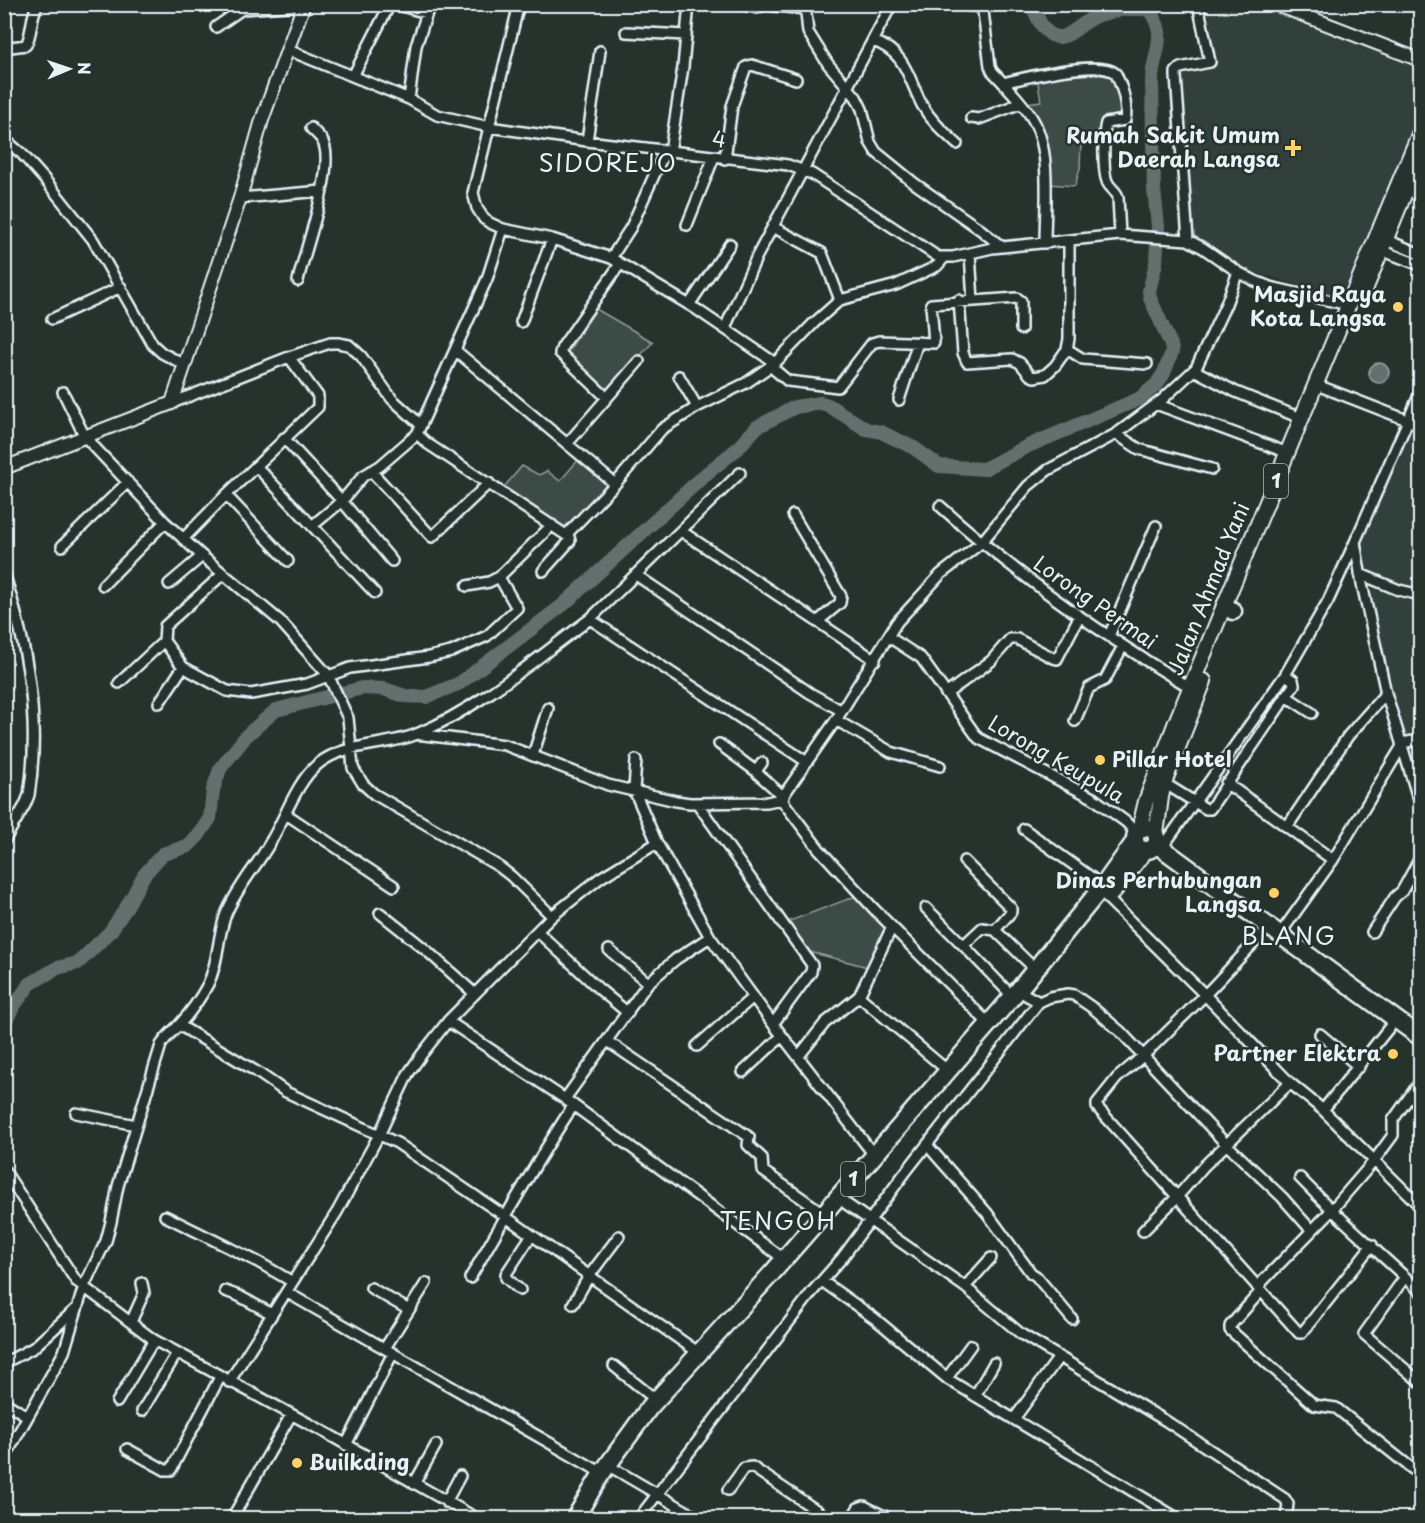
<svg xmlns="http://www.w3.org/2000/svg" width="1425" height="1523" font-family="'Playpen Sans',sans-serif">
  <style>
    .built { fill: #333f3a }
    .green { fill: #3e4b47; stroke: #939ea0; stroke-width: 1.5 }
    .water { fill: #636f6d; stroke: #98a3a5; stroke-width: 1.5 }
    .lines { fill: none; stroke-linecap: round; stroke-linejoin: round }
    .river { stroke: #636f6d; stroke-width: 14 }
    .street-casing { stroke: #e8f1f8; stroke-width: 14 }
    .secondary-casing { stroke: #e8f1f8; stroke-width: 16 }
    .primary-casing { stroke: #e8f1f8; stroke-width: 18 }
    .highway-casing { stroke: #e8f1f8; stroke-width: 21 }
    .street { stroke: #26332d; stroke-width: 9 }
    .secondary { stroke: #26332d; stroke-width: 12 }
    .primary { stroke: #26332d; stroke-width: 14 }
    .highway { stroke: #26332d; stroke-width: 16 }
    .poi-dot { fill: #ffd166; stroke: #26332d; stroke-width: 2 }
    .labels { text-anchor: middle; stroke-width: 5; stroke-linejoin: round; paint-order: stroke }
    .shield { fill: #26332d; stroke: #aeb8bb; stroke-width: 1.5 }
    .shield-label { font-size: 20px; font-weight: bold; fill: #e8f1f8 }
    .poi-label { font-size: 21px; font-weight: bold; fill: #e8f1f8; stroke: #26332d; text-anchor: end }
    .street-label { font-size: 21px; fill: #e8f1f8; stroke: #26332d }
    .quarter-label { font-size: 24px; letter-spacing: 1.5px; fill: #e8f1f8; stroke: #26332d }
  </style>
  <rect width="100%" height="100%" fill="#26332d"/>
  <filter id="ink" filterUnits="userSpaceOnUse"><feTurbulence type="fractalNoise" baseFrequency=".0167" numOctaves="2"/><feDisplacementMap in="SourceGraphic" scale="12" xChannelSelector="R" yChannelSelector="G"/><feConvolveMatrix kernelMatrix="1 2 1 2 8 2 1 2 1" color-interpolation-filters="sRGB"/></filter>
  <g filter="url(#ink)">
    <path class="built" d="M1233 4 1258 5 1420 69V105L1347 299 1250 271 1191 233 1179 73 1182 71 1214 66 1202 13Z
      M1413 426 1420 430V785L1363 581 1359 545Z"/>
    <path class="green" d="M1086 72 1111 74 1122 104 1125 119 1104 120 1103 140 1081 142 1080 168 1075 186 1049 184C1050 154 1043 127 1026 103L1041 101 1037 77Z
      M596 309 653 342 607 392 566 355Z
      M579 459 610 484 566 529 504 487 522 466 539 475 547 471 560 481Z
      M856 896 886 926 868 967 810 952 787 922Z"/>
    <path class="water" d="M1369 373a10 10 0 1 1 20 0a10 10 0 1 1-20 0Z"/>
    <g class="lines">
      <path class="river" d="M4 1024 13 1007 30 984 57 968 78 963 110 932 126 908 144 875 158 859 163 854 188 846 198 836 210 818 213 790 220 769 247 735 276 710 362 688 384 689 405 696 426 697 460 683 563 605 707 473 736 450 757 427 795 407 821 403 828 405 866 429 881 432 914 448 939 466 984 469 1028 446 1139 399 1156 385 1164 373 1172 352 1171 345 1150 298 1149 291 1156 263 1158 226 1154 190 1152 80C1152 63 1160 49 1159 33 1159 25 1153 17 1151 10 1135 7 1110 10 1094 17 1084 21 1069 39 1057 37 1043 34 1037 16 1031 4"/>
      <g class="street-casing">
        <path id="street" d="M238 4 242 9 303 5
          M394 4 427 13
          M519 4 473 193 477 208 484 219 490 223 503 229 552 239 611 258 696 309 775 363
          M738 4 757 8 765 5 805 9
          M805 4 808 32 828 64 856 97 862 109 870 142 876 152 914 183 981 230 1002 247
          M952 4 983 7
          M982 4 990 66 992 71C1006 86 1022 101 1032 118 1052 150 1045 206 1045 243
          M4 14H5
          M216 27 242 9
          M626 32 686 35
          M873 41C906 52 908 78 922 105 931 121 944 132 957 144
          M4 48 26 45C33 32 30 17 38 4
          M288 50 409 99 437 115 489 127 587 141 788 165 812 174 938 257H953L992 248 1120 235 1188 240 1203 248 1238 272 1255 281 1270 287 1349 305
          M353 76 390 4
          M1003 83C1023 78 1102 58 1116 74 1122 87 1128 106 1125 120L1106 123C1103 132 1103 172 1107 181 1109 188 1116 190 1118 197L1120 235
          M409 99 416 46 430 4
          M971 118 979 119 1021 103
          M4 139 22 154 46 181 93 240 153 345 162 353 185 365
          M587 141 600 51
          M670 152 683 67 689 4
          M725 159 732 106 746 67 752 65 796 79
          M240 198 322 191
          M687 225 714 157
          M773 227 822 253 840 300
          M503 229 487 279 417 434 428 444 566 535 615 484 662 429 697 407 746 383 775 363 814 323 840 300 896 285 937 266 944 258
          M1382 238 1420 254
          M1188 240 1176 76V72L1180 68 1210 62 1198 4
          M1378 249 1420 265
          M970 253 973 301
          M611 258 631 227 665 151
          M298 281C304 251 336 168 323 142 321 137 314 132 311 128
          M959 300 963 353 967 362 1012 359 1020 363 1030 375 1034 377 1045 375 1055 366 1067 349 1069 339V240
          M689 305 730 244
          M52 319 121 287
          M521 322 552 239
          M725 328 757 256 892 4
          M1067 349 1083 359 1147 364
          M455 350 615 484
          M770 366 788 381 838 387 872 343 879 341 934 343 931 304 1017 298 1021 301V329
          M1194 370 1236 392 1303 419
          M679 376 697 407
          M1317 385 1420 425
          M63 392 85 437 165 522 202 556 280 621 328 675 348 718 353 768 363 784 374 794 498 866 511 876 552 916
          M1420 393 1355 542 1362 584 1386 693 1417 795 1420 800
          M607 398 560 353 562 347 620 264
          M899 400 918 342
          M172 403 289 357 330 343H338L349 345 361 356 392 399 421 425
          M1156 404 1288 453
          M1116 434 1139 449 1212 469
          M284 438 342 501 392 561
          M567 444 639 361
          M256 466 375 593
          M371 471 432 537 489 483
          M740 473 590 619 807 762
          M226 495 288 561
          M940 506C1017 575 1102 635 1191 688
          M793 515 841 596 840 603 817 622
          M312 526 342 501 363 476 380 466 417 434
          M681 531 875 660
          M183 539 226 495 318 407V396L289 357
          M62 546 128 482
          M543 571 570 541 569 537 566 535
          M4 573C27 645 41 719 29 795L25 805 4 841
          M223 574 165 626 164 641 183 667 227 691 251 694 307 684 350 668 429 657 451 652 487 636 517 608 499 577
          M1360 574 1399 590 1420 595
          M636 575 810 693 842 711
          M169 584 202 556
          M103 585 165 522
          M467 586 489 582 499 577 552 525
          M1109 636 1156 526
          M889 637 921 658 978 738 1093 798 1126 822 1137 834
          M119 683 164 641
          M946 694 991 661 1010 639H1017L1053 658 1057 659 1079 617
          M1286 696 1312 713
          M159 703 183 667
          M836 720 891 752 940 766
          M1075 721 1089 688 1105 680 1123 646
          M416 734 505 745 608 785 676 801 690 803 767 802 781 799 836 720 897 622 941 574 981 543 1028 486 1048 470 1116 434 1163 399 1196 368 1226 304 1238 272
          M1401 743 1420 740
          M719 744 757 772
          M533 755 548 708
          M636 760 634 790 657 843 710 937 773 1024 874 1155
          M762 763 757 770V773L784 797
          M1164 783 1206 809H1210L1294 685 1293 680 1285 675
          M1226 783 1333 860
          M781 799 819 849 875 910 988 1023
          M697 803 812 965 811 972 773 1024
          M286 814 394 886
          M1287 827 1348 736 1386 693
          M1024 829 1103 886
          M1162 848 1285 675 1328 601 1355 542
          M964 861 1011 908V912L995 930 1036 970
          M1107 898 1205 995 1290 1083 1323 1110 1420 1206
          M926 908 962 944 966 943 982 928 995 930
          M380 913 426 950 475 994
          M1270 926 1205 995 1143 1056 1117 1078 1097 1103V1107L1299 1333H1302L1372 1245
          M892 927 859 996 948 1071
          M537 931 599 989 628 1013
          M1372 932 1395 897 1402 891 1420 858
          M1280 934 1333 860 1402 746
          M962 944 1012 996
          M609 950 648 983
          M1020 988 1026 995 1039 1002 1050 997 1068 994 1074 995 1094 1009 1121 1032 1226 1144 1282 1197 1312 1231
          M448 1021 565 1099 784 1259
          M179 1025 257 1072 286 1092 397 1143 506 1217 699 1353
          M1320 1034 1359 1067
          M607 1041 749 1137 748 1145 762 1158 763 1171 823 1213
          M697 1046 753 997
          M799 1056 825 1023 859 996
          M743 1072 782 1036
          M565 1099 648 983 676 959 710 937
          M1323 1110 1396 1019
          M76 1113 136 1125
          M927 1145 987 1213 1031 1273 1036 1276 1072 1319
          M4 1170 76 1281 154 1340 326 1433 476 1518
          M1300 1178C1338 1218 1380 1253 1420 1291
          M845 1203 965 1287 1021 1334 1166 1421 1285 1499 1288 1504 1286 1518
          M165 1216 258 1262 291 1281
          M1143 1231 1177 1197 1204 1166 1290 1083
          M1405 1277 1364 1334 1420 1382
          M470 1278C504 1220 536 1161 573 1106
          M822 1281 874 1318 949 1380 1177 1518
          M965 1287 991 1258
          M1257 1287 1331 1211 1374 1161 1393 1135V1120L1420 1082
          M371 1288 409 1310
          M520 1290 506 1278V1274L531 1236
          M225 1291 239 1296 272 1314
          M1261 1291 1230 1326V1330L1314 1405 1336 1408 1420 1475
          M286 1292 602 1473
          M573 1304 589 1276 619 1236
          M131 1322 144 1293 142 1283
          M385 1348 426 1283
          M4 1363 33 1348 77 1308
          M614 1366 656 1400
          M947 1378 971 1345
          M229 1382 337 1212 379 1135 408 1074 422 1054 448 1021 552 916 600 878 657 843
          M975 1396 994 1363
          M4 1402 27 1416
          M117 1402 154 1340
          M142 1411 177 1353
          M1014 1419 1059 1357
          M346 1445 393 1353
          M127 1449 165 1470H171L220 1377
          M4 1459 64 1352 84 1286 106 1241 111 1222 118 1186 161 1045C166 1037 172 1032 179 1025 190 1013 200 999 208 984 219 962 217 937 226 914 237 887 257 866 271 841 285 818 297 781 318 764 345 742 386 747 417 734 481 707 535 659 590 619
          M616 1470 698 1518
          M414 1484 436 1445
          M728 1490 744 1468 752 1467 828 1518
          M446 1502 460 1476
          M232 1518 291 1415
          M639 1518 812 1292 842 1258 904 1174 1039 1002
          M852 1518 858 1508 864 1506 888 1518"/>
      </g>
      <g class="secondary-casing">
        <path id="secondary" d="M1275 4 1420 60
          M4 468 172 403 240 198 262 120 304 4"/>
      </g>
      <g class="primary-casing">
        <path id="primary" d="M1364 292 1415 168
          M1139 831 1146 801 1176 722 1420 132
          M1156 834 1161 797 1164 783 1204 681"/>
      </g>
      <g class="highway-casing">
        <path id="highway" d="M1225 606 1233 611
          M1135 839a11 11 0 1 1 22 0a11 11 0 1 1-22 0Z
          M1156 844 1420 1037
          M1110 894 1145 850
          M575 1518 602 1473 649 1408 772 1273 1020 988 1103 886 1135 841"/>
      </g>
      <use href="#street" class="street"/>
      <use href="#secondary" class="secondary"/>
      <use href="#primary" class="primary"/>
      <use href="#highway" class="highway"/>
    </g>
  </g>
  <g class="poi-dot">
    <path d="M1290 139h6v6h6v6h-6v6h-6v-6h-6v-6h6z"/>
    <circle cx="1398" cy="307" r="6"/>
    <circle cx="1100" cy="760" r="6"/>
    <circle cx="1274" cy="893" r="6"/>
    <circle cx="1393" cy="1054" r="6"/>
    <circle cx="297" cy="1463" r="6"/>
  </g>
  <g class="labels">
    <g class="shield">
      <rect x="1264" y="464" width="24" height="34" rx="4.5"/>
      <rect x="841" y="1162" width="24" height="34" rx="4.5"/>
    </g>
    <g class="shield-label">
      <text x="1276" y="488">1</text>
      <text x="853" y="1186">1</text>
    </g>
    <g class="poi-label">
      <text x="1280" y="143">Rumah Sakit Umum<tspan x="1280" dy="24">Daerah Langsa</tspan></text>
      <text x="1386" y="302">Masjid Raya<tspan x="1386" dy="24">Kota Langsa</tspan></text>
      <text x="1112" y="767" text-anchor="start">Pillar Hotel</text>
      <text x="1262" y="888">Dinas Perhubungan<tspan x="1262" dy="24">Langsa</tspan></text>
      <text x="1381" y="1061">Partner Elektra</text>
      <text x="309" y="1470" text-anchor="start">Builkding</text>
    </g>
    <g class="street-label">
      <text transform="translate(719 140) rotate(7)" y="7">4</text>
      <text transform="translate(1209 589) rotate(-68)" y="7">Jalan Ahmad Yani</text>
      <text transform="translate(1095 603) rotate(35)" y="7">Lorong Permai</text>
      <text transform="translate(1056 760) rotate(30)" y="7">Lorong Keupula</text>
    </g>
    <g class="quarter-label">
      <text x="608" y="172">SIDOREJO</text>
      <text x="1289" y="945">BLANG</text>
      <text x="778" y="1230">TENGOH</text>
    </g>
  </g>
  <rect width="1425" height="1523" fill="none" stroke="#26332d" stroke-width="24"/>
  <rect x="12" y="12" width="1401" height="1499" fill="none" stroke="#e8f1f8" stroke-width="2" filter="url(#ink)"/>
  <g transform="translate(69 69) rotate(88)" stroke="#26332d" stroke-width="4.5" paint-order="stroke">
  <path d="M0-4.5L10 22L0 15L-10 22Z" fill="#e8f1f8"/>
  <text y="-9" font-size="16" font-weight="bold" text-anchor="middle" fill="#e8f1f8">N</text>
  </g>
</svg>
